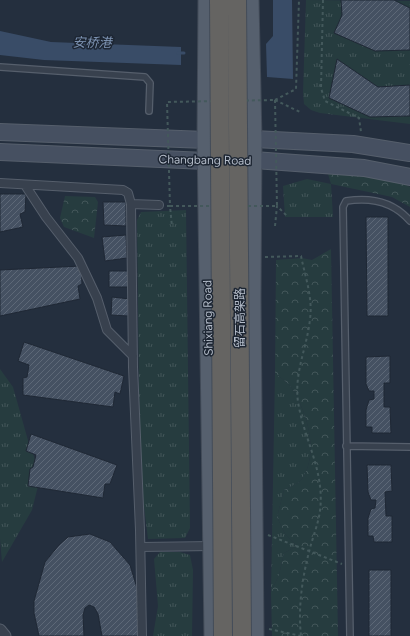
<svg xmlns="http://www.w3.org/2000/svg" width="410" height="636" font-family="Figtree,'Noto Sans SC',sans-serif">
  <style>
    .grass { fill: url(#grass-tufts) }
    .forest { fill: url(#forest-crowns) }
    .water { fill: #394c67 }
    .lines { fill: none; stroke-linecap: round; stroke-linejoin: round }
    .stream { stroke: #394c67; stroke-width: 3 }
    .building { fill: url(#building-hatch); stroke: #1f2835 }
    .service-casing { stroke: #565f6c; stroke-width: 8 }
    .pedestrian-casing { stroke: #565f6c; stroke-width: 10 }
    .minor-casing { stroke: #565f6c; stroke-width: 13 }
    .secondary-casing { stroke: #565f6c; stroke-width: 18 }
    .primary-casing { stroke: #414a57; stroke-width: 19 }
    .path { stroke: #44595c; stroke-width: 2; stroke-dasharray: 3 3; stroke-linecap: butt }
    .service { stroke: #38414e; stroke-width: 5.5 }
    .pedestrian { stroke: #38414e; stroke-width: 8 }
    .minor { stroke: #38414e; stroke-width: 11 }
    .secondary { stroke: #465061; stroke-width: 16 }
    .primary { stroke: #56606e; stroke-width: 17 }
    .trunk-bridge-casing { stroke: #434c59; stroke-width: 20; stroke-linecap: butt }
    .path-bridge { stroke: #44595c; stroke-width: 2; stroke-dasharray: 3 3; stroke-linecap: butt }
    .trunk-bridge { stroke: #656462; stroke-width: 18 }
    .labels { text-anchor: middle; stroke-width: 3; stroke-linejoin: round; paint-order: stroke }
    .street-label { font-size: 12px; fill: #b4bcc9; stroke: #1d2633 }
    .water-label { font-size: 13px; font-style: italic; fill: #7c92b1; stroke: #1d2633 }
  </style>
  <defs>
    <pattern id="grass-tufts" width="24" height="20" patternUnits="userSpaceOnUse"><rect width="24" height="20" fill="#263c3f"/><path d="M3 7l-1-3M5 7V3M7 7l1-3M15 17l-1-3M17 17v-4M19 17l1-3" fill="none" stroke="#435659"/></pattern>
    <pattern id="forest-crowns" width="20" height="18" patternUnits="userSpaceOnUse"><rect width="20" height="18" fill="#263c3f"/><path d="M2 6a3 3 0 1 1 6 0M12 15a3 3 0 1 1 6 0" fill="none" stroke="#435659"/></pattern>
    <pattern id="building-hatch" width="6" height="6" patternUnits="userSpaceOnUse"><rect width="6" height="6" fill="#455162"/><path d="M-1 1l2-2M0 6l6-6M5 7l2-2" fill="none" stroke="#5d6877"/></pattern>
  </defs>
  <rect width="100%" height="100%" fill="#242f3e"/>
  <path class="grass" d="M306 0 410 1V124L320 113 311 110 304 104 303 93Z
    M307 179 331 184 333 217H285L283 186Z
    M186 210 190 528 185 538 148 539 140 474 137 220 141 212Z
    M0 369 13 387 29 444 41 474 32 510 2 562 0 539Z
    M275 373C281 378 290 384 293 390 308 415 319 453 302 479 299 484 289 487 284 490L277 517 285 534 297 546 284 553 279 575 271 592Z
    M160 552H180L190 555 193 570 192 636H153L158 606 154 559Z"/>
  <path class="forest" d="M328 174C354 174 387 172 410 187V207L392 197 331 184Z
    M65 196 95 197 98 202 94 238 64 227 60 218Z
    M331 249 338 636H272L271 592 279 575 284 553 297 546 285 534 277 517 284 490C289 487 299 484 302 479 319 453 308 415 293 390 290 384 281 378 275 373L276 260 302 258 312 260Z"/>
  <path class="water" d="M273 0H292L293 79 267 77 266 44 273 36Z
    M0 31 51 42 181 47V65L44 60 0 55Z"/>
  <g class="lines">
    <path class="stream" d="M178 53H184"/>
  </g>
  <path class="building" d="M341 0H394L410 8V50L375 51 334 33 342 15Z
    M337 59 378 87 410 85V116L370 117 329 98Z
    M0 194H26L25 212 20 214 23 227 0 232Z
    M103 202H126V226L104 225Z
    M366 217H388V316H367Z
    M126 235 127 258 105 261 102 237Z
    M81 266 82 284 78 286 80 299 0 316V270Z
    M109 271H131V287H109Z
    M112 297 130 299 128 316 111 315Z
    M24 342 124 376 120 394 115 392 113 407 23 395V378L27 377 29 365 18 361Z
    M390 356V383H384V407H390L391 433H372V427H366V410L369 400 374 399V391H369L366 384V357Z
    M31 434 117 465 110 484H105L103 498 28 486 30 469 33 467 36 455 26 451Z
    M367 465H391L392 491 385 492 386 516H392V542H374L373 536H368V518L371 509 375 508 376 500H371L368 492Z
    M90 534 110 542 130 565 140 598V636H102L98 614 94 607 89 605 85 608 83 615 84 636H39L34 613V601L45 562 59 545 68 537Z
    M369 570H391V636H369Z"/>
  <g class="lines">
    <g class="service-casing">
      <path id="service" d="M0 67 145 77 150 83 149 111
        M346 446 410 447
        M350 636 343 207 346 201C371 197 393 201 410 221"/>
    </g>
    <g class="pedestrian-casing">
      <path id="pedestrian" d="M0 183 123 190 128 193 131 204 133 367 140 530 142 636
        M25 185 46 217 78 258 97 298 107 330 133 356
        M131 204 159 205
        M141 547 212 546"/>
    </g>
    <g class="minor-casing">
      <path id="minor" d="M0 630 5 636"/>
    </g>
    <g class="secondary-casing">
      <path id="secondary" d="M0 132 206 140 253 139 353 144 410 153
        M0 152 206 161 253 160 364 168 410 177"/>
    </g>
    <g class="primary-casing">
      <path id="primary" d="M207 0 206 140 213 636
        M250 0 253 139 252 298 255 636"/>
    </g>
    <path class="path" d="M323 0 321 88 325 101 359 118 361 132
      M275 100 296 89 299 0
      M275 100 300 112
      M167 206H170L172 227
      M275 226 277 206 288 217
      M265 257 301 256C305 276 313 298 310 319 307 348 294 372 298 402 304 440 325 471 320 511 318 525 312 539 309 552 302 579 298 608 301 636
      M268 535 342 564
      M269 629 301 636"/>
    <use href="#service" class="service"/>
    <use href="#pedestrian" class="pedestrian"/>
    <use href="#minor" class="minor"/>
    <use href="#secondary" class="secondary"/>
    <use href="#primary" class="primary"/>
    <g class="trunk-bridge-casing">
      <path id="trunk-bridge" d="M219 0 223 636
        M237 0 242 636"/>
    </g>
    <path class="path-bridge" d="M275 100 277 206H170L167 102Z"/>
    <use href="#trunk-bridge" class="trunk-bridge"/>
  </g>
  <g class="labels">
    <g class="street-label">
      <text transform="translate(205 160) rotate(1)" y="4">Changbang Road</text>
      <text transform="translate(208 318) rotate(-91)" y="4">Shixiang Road</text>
      <text transform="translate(240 318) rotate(-90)" y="4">留石高架路</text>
    </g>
    <g class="water-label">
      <text transform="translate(92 42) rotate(1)" y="5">安桥港</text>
    </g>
  </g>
</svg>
